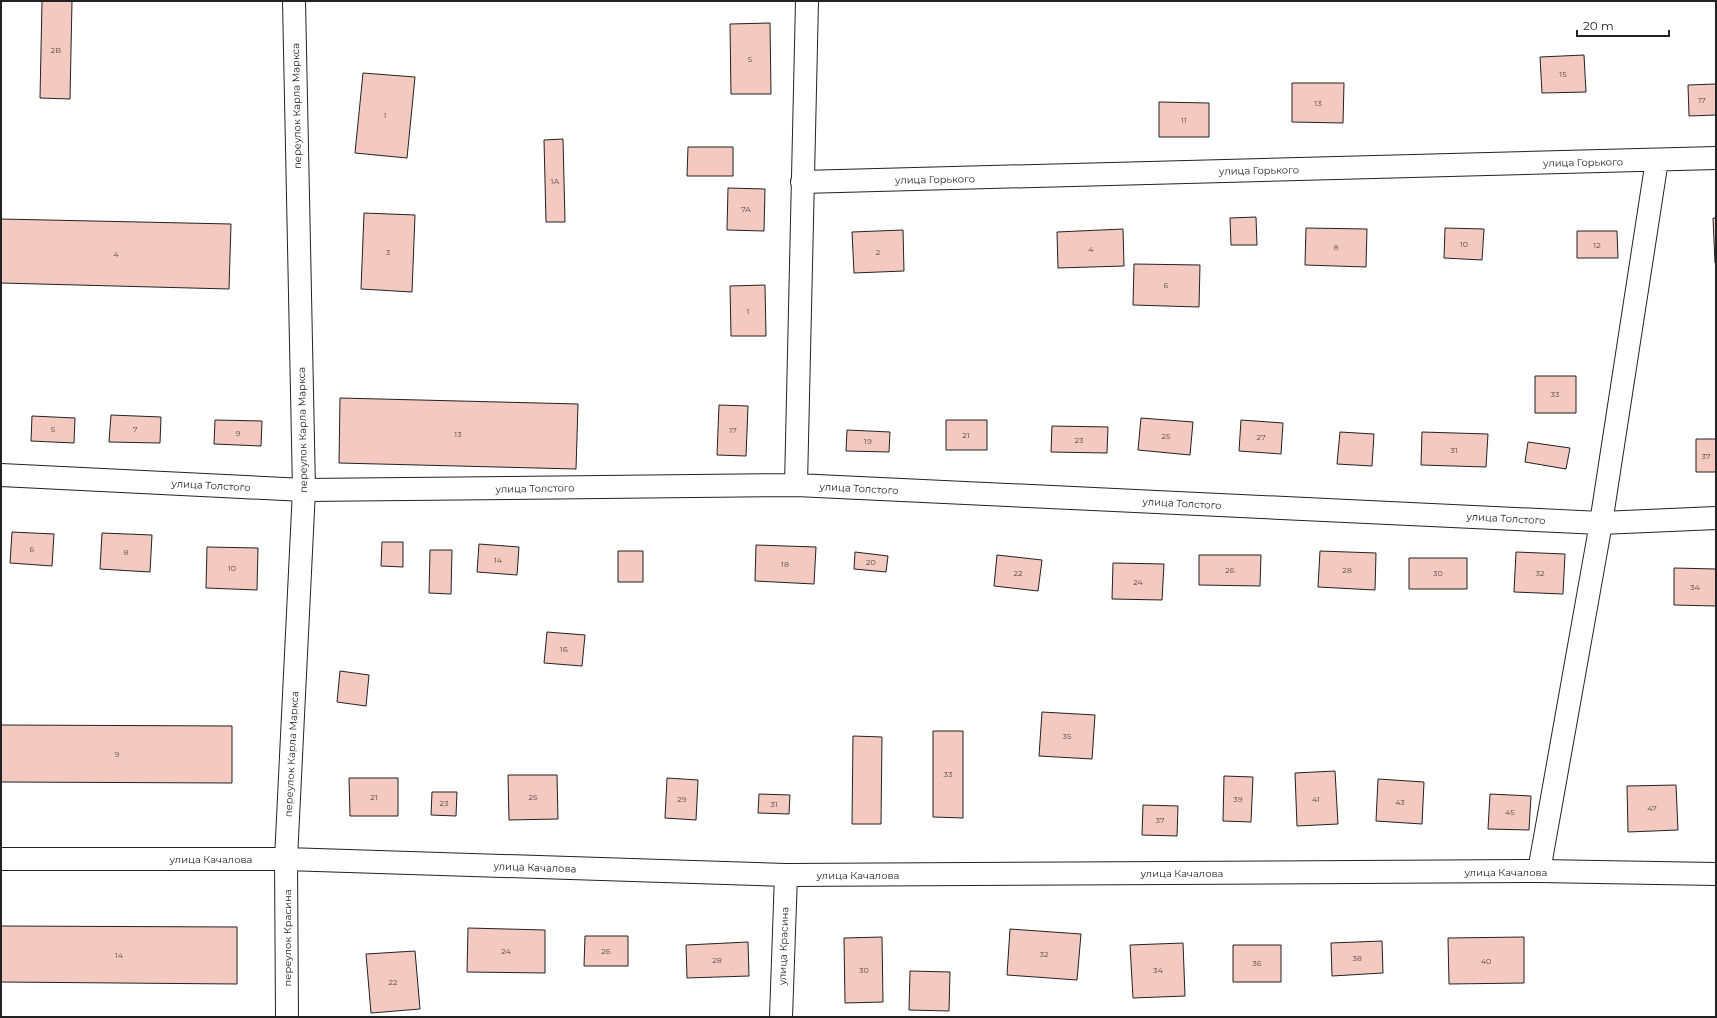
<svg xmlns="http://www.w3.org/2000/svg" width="1717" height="1018" font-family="Montserrat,sans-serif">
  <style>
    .building { fill: #f3c9c0; stroke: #222 }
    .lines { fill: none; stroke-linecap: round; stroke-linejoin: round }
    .minor-casing { stroke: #222; stroke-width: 24 }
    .minor { stroke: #fff; stroke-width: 22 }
    .labels { text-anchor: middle; stroke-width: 3; stroke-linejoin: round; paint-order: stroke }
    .number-label { font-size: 8px; fill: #564c4a }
    .street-label { font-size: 10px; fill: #222; stroke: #fff }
  </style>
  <rect width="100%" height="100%" fill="#fff"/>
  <path class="building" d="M42 1H72L70 99 40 98Z
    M770 23 771 94H731L730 24Z
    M1584 55 1586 92 1542 93 1540 57Z
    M363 73 415 77 407 158 355 153Z
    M1292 83H1344L1343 123 1292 122Z
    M1716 84V115L1689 116 1688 85Z
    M1159 102 1209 103V137H1159Z
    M563 139 565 222H546L544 140Z
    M688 147H733V176H687Z
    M728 188 765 189 764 231 727 230Z
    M364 213 415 215 412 292 361 289Z
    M1256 217 1257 245H1231L1230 218Z
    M1713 218H1716V263H1715Z
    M1 219 231 224 229 289 1 283Z
    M1306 228 1367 229 1366 267 1305 265Z
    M1445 228 1484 229 1482 260 1444 258Z
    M1123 229 1124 266 1058 268 1057 232Z
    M903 230 904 271 854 273 852 232Z
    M1577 231H1617L1618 258H1577Z
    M1134 264 1200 265 1199 307 1133 305Z
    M765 285 766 336H731L730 286Z
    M1535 376H1576V413H1535Z
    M340 398 578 404 576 469 339 463Z
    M719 405 748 406 746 456 717 455Z
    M111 415 161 417 160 443 109 442Z
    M32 416 75 418 74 443 31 441Z
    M1141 418 1193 422 1190 455 1138 450Z
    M215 420 262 421 261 446 214 444Z
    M946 420H987V450H946Z
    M1241 420 1283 423 1281 454 1239 451Z
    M1052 426 1108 427 1107 453 1051 452Z
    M847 430 890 432 889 452 846 451Z
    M1340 432 1374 434 1372 466 1337 464Z
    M1422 432 1488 434 1486 467 1421 465Z
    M1696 439H1716V472H1696Z
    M1528 442 1570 448 1566 469 1525 462Z
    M12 532 54 534 52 566 10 563Z
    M102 533 152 535 150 572 100 569Z
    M382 542H403V567L381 566Z
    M479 544 519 547 517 575 477 572Z
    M756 545 816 547 814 584 755 581Z
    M207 547 258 548 257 590 206 588Z
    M430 550H452L451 594 429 593Z
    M618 551H643V582H618Z
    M1320 551 1376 553 1375 590 1318 587Z
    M855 552 888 556 886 572 854 569Z
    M1516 552 1565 554 1563 594 1514 592Z
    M997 555 1042 560 1038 591 994 586Z
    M1199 555H1261L1260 586 1199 585Z
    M1409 558H1467V589H1409Z
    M1113 563 1164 564 1162 600 1112 599Z
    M1674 568 1716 569V606L1674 605Z
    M547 632 585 635 582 666 544 663Z
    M340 671 369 675 366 706 337 702Z
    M1042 712 1095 715 1092 759 1039 756Z
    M1 725 232 726V783L1 782Z
    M933 731H963V818L933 817Z
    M853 736 882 737 881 824H852Z
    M1335 771 1338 824 1297 826 1295 773Z
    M508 775H557L558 819 509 820Z
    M1224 776 1253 777 1251 822 1223 821Z
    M349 778H398V816H350Z
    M667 778 698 780 696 820 665 818Z
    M1378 779 1424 782 1422 824 1376 821Z
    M1676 785 1678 830 1628 832 1627 786Z
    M432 792H457L456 816 431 815Z
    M759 794 790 795 789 814 758 813Z
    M1490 794 1531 796 1529 830 1488 829Z
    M1143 805 1178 806 1177 836 1142 835Z
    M1 926 237 927V984L1 982Z
    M468 928 545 930V973L467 972Z
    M1010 929 1081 934 1077 980 1007 975Z
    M585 936H628V966H584Z
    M882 937 883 1002 845 1003 844 938Z
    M1524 937V983L1449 984 1448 938Z
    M1382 941 1383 973 1332 976 1331 943Z
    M748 942 749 976 687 978 686 945Z
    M1183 943 1185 996 1133 998 1130 945Z
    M1233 945H1281V982H1233Z
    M415 951 420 1009 371 1013 366 954Z
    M910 971 950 972 949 1011 909 1010Z"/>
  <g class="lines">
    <g class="minor-casing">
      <path id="minor" d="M802 182 1716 158
        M1 475 304 490 796 485 1601 523 1716 518
        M796 485 807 1
        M1 859H286L786 875 1539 871 1716 874
        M1539 871 1601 523 1657 160
        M287 1017 286 859 304 490 294 1
        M781 1017 786 875"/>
    </g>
    <use href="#minor" class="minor"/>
  </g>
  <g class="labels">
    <g class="number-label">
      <text x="56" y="53">2В</text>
      <text x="750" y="62">5</text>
      <text x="1563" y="77">15</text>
      <text x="1702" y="103">17</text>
      <text x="1318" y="106">13</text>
      <text x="385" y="118">1</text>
      <text x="1184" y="123">11</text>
      <text x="555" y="184">1А</text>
      <text x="746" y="212">7А</text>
      <text x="1464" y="247">10</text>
      <text x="1597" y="248">12</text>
      <text x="1336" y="250">8</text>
      <text x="1091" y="252">4</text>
      <text x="388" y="255">3</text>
      <text x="878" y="255">2</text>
      <text x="116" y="257">4</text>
      <text x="1166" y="288">6</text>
      <text x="748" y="314">1</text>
      <text x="1555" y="397">33</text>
      <text x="53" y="432">5</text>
      <text x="135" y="432">7</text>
      <text x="733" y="433">17</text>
      <text x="238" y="436">9</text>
      <text x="458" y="437">13</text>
      <text x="966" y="438">21</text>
      <text x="1166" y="439">25</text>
      <text x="1261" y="440">27</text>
      <text x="1079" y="443">23</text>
      <text x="868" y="444">19</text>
      <text x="1454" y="453">31</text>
      <text x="1706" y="459">37</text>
      <text x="32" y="552">6</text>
      <text x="126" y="555">8</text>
      <text x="498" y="563">14</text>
      <text x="871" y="565">20</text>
      <text x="785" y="567">18</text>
      <text x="232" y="571">10</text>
      <text x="1230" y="573">26</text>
      <text x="1347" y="573">28</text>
      <text x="1018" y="576">22</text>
      <text x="1438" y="576">30</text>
      <text x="1540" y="576">32</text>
      <text x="1138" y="585">24</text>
      <text x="1695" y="590">34</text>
      <text x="564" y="652">16</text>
      <text x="1067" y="739">35</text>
      <text x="117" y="757">9</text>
      <text x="948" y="777">33</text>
      <text x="374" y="800">21</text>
      <text x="533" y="800">25</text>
      <text x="682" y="802">29</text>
      <text x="1238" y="802">39</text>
      <text x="1316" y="802">41</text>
      <text x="1400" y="805">43</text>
      <text x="444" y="806">23</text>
      <text x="774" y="807">31</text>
      <text x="1652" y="811">47</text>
      <text x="1510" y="815">45</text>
      <text x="1160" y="823">37</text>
      <text x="506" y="954">24</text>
      <text x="606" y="954">26</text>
      <text x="1044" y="957">32</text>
      <text x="119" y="958">14</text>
      <text x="1357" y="961">38</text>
      <text x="717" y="963">28</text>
      <text x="1486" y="964">40</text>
      <text x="1257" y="966">36</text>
      <text x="864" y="973">30</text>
      <text x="1158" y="973">34</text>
      <text x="393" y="985">22</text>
    </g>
    <g class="street-label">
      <text transform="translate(296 106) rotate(-91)" y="4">переулок Карла Маркса</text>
      <text transform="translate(1583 162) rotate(-1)" y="4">улица Горького</text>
      <text transform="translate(1259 170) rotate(-1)" y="4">улица Горького</text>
      <text transform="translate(935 179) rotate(-1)" y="4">улица Горького</text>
      <text transform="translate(302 430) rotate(-91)" y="4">переулок Карла Маркса</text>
      <text transform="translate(211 485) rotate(3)" y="4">улица Толстого</text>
      <text transform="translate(535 488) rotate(-1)" y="4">улица Толстого</text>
      <text transform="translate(859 488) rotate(3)" y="4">улица Толстого</text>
      <text transform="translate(1182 503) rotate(3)" y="4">улица Толстого</text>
      <text transform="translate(1506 518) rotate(3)" y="4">улица Толстого</text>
      <text transform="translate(291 754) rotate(-87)" y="4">переулок Карла Маркса</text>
      <text x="211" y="863">улица Качалова</text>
      <text transform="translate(535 867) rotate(2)" y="4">улица Качалова</text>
      <text x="1506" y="876">улица Качалова</text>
      <text x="1182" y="877">улица Качалова</text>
      <text x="858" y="879">улица Качалова</text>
      <text transform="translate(287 938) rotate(-90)" y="4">переулок Красина</text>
      <text transform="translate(783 946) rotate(-88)" y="4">улица Красина</text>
    </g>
  </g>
  <rect width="1717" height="1018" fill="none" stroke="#222222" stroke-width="4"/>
  <path d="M1577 30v6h92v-6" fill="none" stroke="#222222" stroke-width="2"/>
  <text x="1583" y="30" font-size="12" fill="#222222" stroke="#ffffff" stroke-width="3" paint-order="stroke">20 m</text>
</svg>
